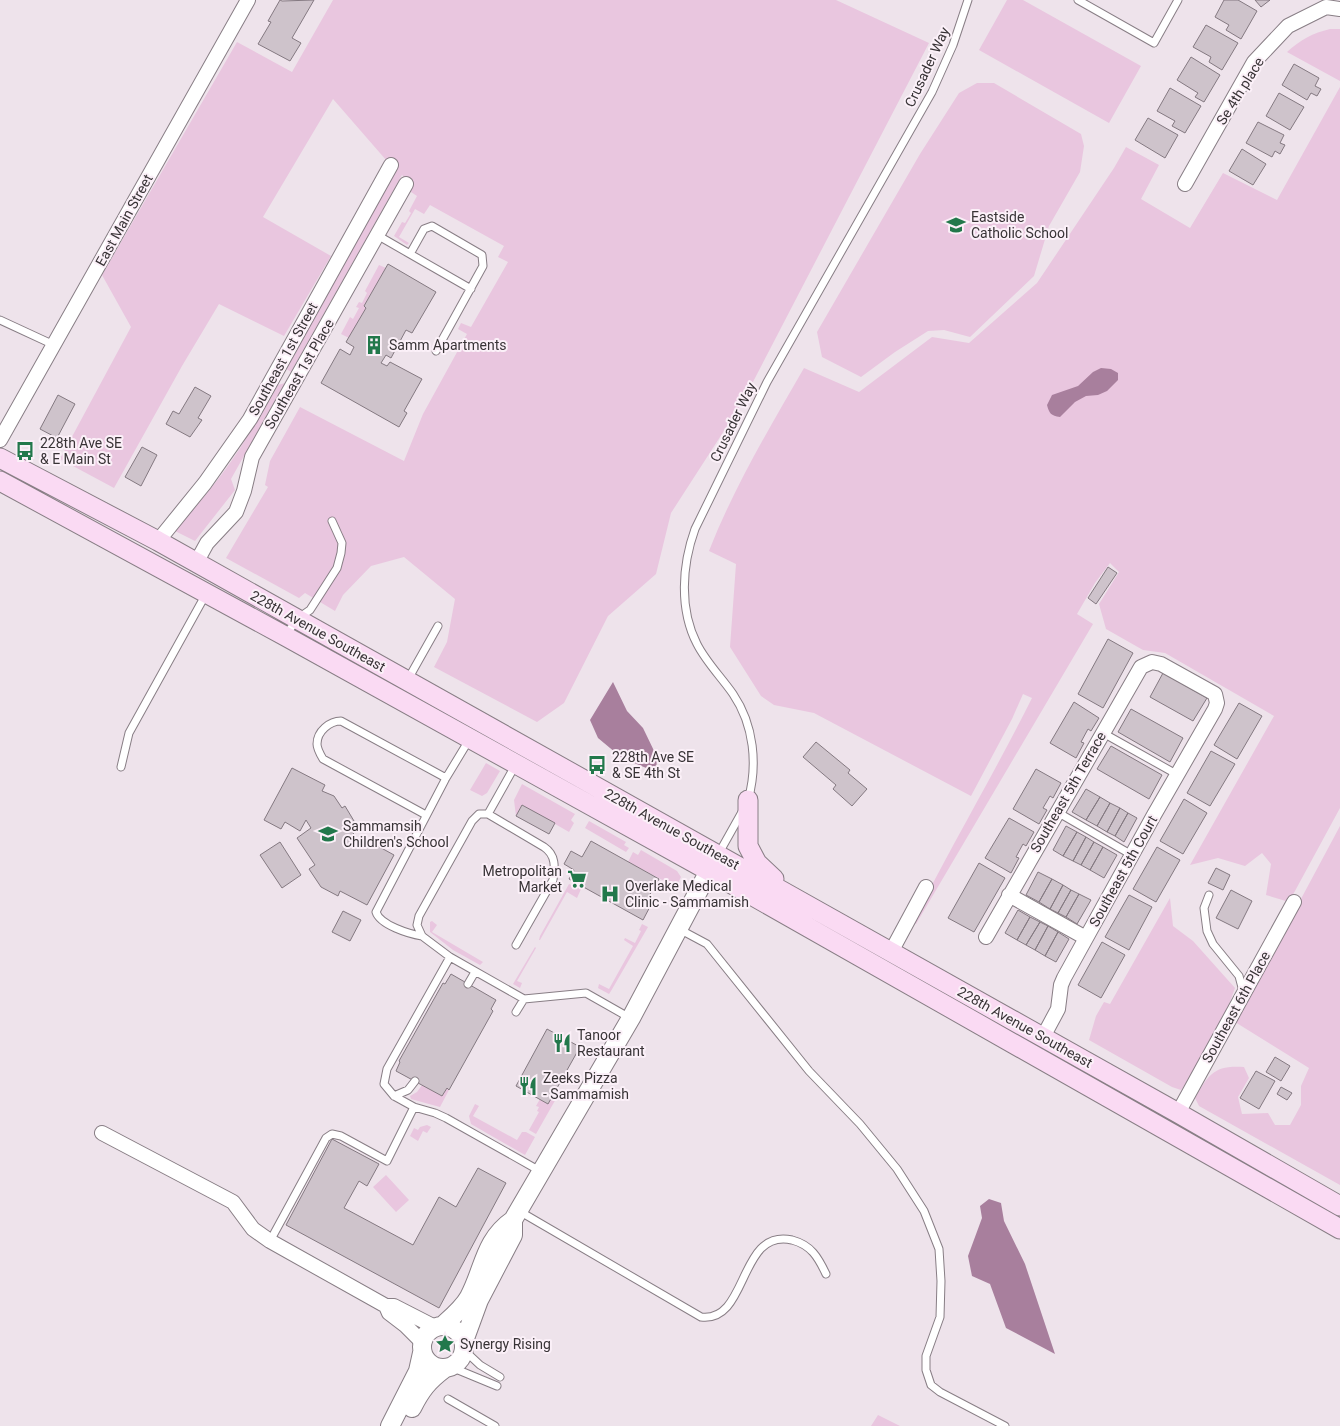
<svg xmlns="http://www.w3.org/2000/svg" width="1340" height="1426" font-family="Roboto,sans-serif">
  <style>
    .green { fill: #e9c6df }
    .water { fill: #a87f9d }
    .building { fill: #cec3cb; stroke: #847981 }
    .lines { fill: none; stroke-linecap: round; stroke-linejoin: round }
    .service-casing { stroke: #887e85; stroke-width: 9 }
    .minor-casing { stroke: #887e85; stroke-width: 16 }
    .tertiary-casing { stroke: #887e85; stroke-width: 20 }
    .secondary-casing { stroke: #887e85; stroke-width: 21 }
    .service { stroke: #fff; stroke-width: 7 }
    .minor { stroke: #fff; stroke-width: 14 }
    .tertiary { stroke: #fff; stroke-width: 18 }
    .secondary { stroke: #fadaf3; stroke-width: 19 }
    .labels { text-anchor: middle; stroke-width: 4; stroke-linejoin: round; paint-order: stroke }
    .street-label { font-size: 14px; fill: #383336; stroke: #fbf0f8 }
    .poi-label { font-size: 14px; fill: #383336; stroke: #fbf0f8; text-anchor: start }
  </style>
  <rect width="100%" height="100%" fill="#eee3eb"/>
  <path class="green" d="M333 0H836L929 43 742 403 671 513 656 574 608 616 564 703 537 722 434 667 447 642 455 599 404 557 371 566 343 595 335 611 305 593 299 598 226 558 268 487 265 485 270 461 300 407 404 461 423 414 467 334 458 329 461 323 471 327 508 262 498 257 504 246 430 205 424 214 415 209 399 237 409 243 407 245 394 236 402 222 405 223 411 213 409 211 417 196 408 190 409 186H413L402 175 291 372 285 368 393 168 333 99 263 217 331 256 284 336 219 304 182 366 114 488 60 459 131 327 102 275 237 42 292 72Z
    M1007 0H1023L1141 66 1109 123 979 50Z
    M1330 29H1340V81L1287 52C1300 40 1313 33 1330 29Z
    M977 83H994L1081 134 1084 146 1080 172 1049 226 1034 276 970 337 944 330 928 331 895 352 861 377 822 357 817 332 920 154 959 93Z
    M1340 87V808L1289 902 1266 895 1271 864 1262 853 1245 866 1218 858 1190 865 1274 716 1165 653 1143 650 1106 629 1099 604 1119 572 1110 563 1095 583 1077 614 1093 624 916 924 913 922C951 846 994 774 1032 698L1023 694 1012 719 971 796 814 713 774 705 761 696 730 647 736 564 709 551C734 487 770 427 804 368L859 392 932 337 969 343 1037 283 1114 168 1126 147 1159 165 1141 199 1190 228 1223 173 1277 200Z
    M379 265 386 268 364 306 366 308 349 338 341 334 350 317 353 319 359 308 356 307 359 302 362 303 367 293 365 291Z
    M285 383 231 479 235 490 195 541 175 531C191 512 207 494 222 474 243 446 260 415 278 385Z
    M486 763 500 771 487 793 482 796 470 790Z
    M522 784 575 814 571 820 574 823 569 832 522 805 516 816 514 800Z
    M589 821 626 842 624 845 629 848 626 852 585 828Z
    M1340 826V1185L1199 1106 1195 1098C1209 1074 1214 1065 1244 1067L1249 1078 1238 1097 1242 1114 1268 1113 1275 1125H1290L1301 1105V1086L1309 1068 1235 1022Z
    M641 850 677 871 681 877 676 887 670 889 668 887V883L628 862 633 852 638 855Z
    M569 884 581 889 577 898 567 892 540 940H539L540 936Z
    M1170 898 1173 926 1193 941 1235 988C1223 1024 1205 1060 1181 1090L1172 1087 1089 1040 1096 1016 1104 1002 1110 1004Z
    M432 921 437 925 432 932 483 962 480 965 453 950 430 932V922Z
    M642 924 648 927 611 991 609 994 598 988 599 984 609 989 633 946 624 940 625 938 635 943 641 931 639 930Z
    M535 947 536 948 517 981 522 983 520 988 513 984Z
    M422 1085 442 1096 447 1088 449 1090 440 1107 411 1099 410 1096 417 1092Z
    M557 1088 561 1090 536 1134 529 1130 539 1112 537 1111 539 1107 536 1106 540 1099Z
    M475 1104 479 1106 473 1116 517 1140 522 1132H526L535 1137 525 1155 471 1124 469 1116Z
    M427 1125 431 1127 427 1133 423 1131 418 1141 410 1136 414 1128 418 1130 420 1127Z
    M386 1175 409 1200 396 1212 373 1187Z
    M878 1415 900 1426H871Z"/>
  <path class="water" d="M1101 368 1111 369 1118 373V380L1107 391 1098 395 1086 396 1075 402 1060 417C1051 416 1049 413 1047 405L1052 395 1078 386 1093 372Z
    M613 682 627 711 643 728 657 757 656 772 622 758 598 738 590 720Z
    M989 1199 1001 1203 1004 1221 1025 1264 1055 1354 1006 1328 990 1284 972 1276 968 1256 982 1218 980 1206Z"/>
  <path class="building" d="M280 0 282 1 314 0 292 38 301 43 290 61 258 44 271 22 268 21Z
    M1224 0H1238L1257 11 1241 39 1226 30 1229 25 1215 17Z
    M1255 0H1270L1261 7Z
    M1206 25 1238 43 1222 70 1209 62 1211 57 1193 47Z
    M1191 57 1220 75 1204 102 1195 97 1198 93 1177 80Z
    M1294 64 1319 78 1315 86 1321 89 1317 96 1311 93 1307 100 1282 85Z
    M1170 88 1201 106 1185 133 1172 126 1175 121 1157 111Z
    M1279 93 1304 107 1290 130 1266 116Z
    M1148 118 1178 135 1165 158 1135 140Z
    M1258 122 1284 135 1280 143 1285 145 1280 154 1275 151 1272 157 1246 143Z
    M1242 149 1266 164 1253 185 1229 171Z
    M388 264 436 292 412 333 406 330 391 358 386 355 381 363 387 366 390 362 422 379 404 411 407 413 399 427 321 383 340 349 350 355 354 347 346 342 366 308 364 306Z
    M195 387 211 396 198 418 202 420 190 437 166 424 173 411 179 414Z
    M58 395 75 404 57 438 40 429Z
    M142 447 157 455 141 486 125 477Z
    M1108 567 1117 573 1096 604 1088 598Z
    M1108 639 1133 653 1103 708 1078 694Z
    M1163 673 1207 698 1193 721 1150 697Z
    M1074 702 1099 718 1091 731 1088 729 1081 742 1084 743 1076 758 1050 743Z
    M1239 703 1262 716 1237 759 1214 745Z
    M1131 709 1183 738 1170 762 1118 732Z
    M816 742 850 770 848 773 867 789 852 806 833 789 836 785 803 757Z
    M1111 746 1162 775 1149 799 1097 769Z
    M1211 751 1235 764 1210 806 1187 793Z
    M292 768 325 785 322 791 334 796 342 808 345 806 357 826 351 830 362 846 365 839 394 855 367 905 340 891 338 896 321 887 309 869 315 865 297 838 311 828 306 820 300 831 285 822 281 829 264 820Z
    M1036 769 1061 783 1053 798 1050 796 1043 808 1047 810 1039 824 1013 809Z
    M1086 789 1100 797 1086 820 1072 812Z
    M1100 797 1110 803 1097 826 1086 820Z
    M1184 799 1207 813 1183 854 1160 841Z
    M1110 803 1120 808 1107 832 1097 826Z
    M522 805 555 823 549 834 516 816Z
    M1120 808 1128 813 1115 836 1107 832Z
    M1128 813 1137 818 1124 842 1115 836Z
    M1009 818 1034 832 1026 846 1023 844 1016 857 1019 858 1011 873 985 858Z
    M1066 826 1077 832 1063 856 1053 850Z
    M1077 832 1086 837 1073 861 1063 856Z
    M1086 837 1094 842 1081 865 1073 861Z
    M591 841 659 879 649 896 654 899 643 920 569 879 574 870 564 864 571 851 582 857Z
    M280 842 301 875 282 888 260 855Z
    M1094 842 1103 847 1090 870 1081 865Z
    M1103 847 1117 855 1104 878 1090 870Z
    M1157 847 1180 860 1156 902 1133 889Z
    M979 863 1005 878 974 932 948 918Z
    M1216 868 1230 875 1223 890 1208 883Z
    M1038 872 1052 879 1039 902 1026 895Z
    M1052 879 1063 885 1050 909 1039 902Z
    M1063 885 1071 890 1058 913 1050 909Z
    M1071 890 1079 894 1066 917 1058 913Z
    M1231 890 1252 901 1238 929 1216 918Z
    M1079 894 1091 900 1077 924 1066 917Z
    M1129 895 1152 907 1129 950 1105 937Z
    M1018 910 1030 917 1017 940 1005 933Z
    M343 911 361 920 350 941 332 932Z
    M1030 917 1040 922 1026 945 1017 940Z
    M1040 922 1048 926 1035 950 1026 945Z
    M1048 926 1058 932 1045 956 1035 950Z
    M1058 932 1069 939 1056 962 1045 956Z
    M1102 942 1125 955 1101 998 1078 985Z
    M451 974 496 1000 491 1009 493 1011 449 1090 447 1088 442 1096 396 1071 400 1062 399 1061 443 983 445 984Z
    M547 1029 580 1047 548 1104 516 1086Z
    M1275 1057 1290 1066 1281 1081 1266 1072Z
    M1256 1071 1275 1081 1259 1109 1240 1098Z
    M1281 1087 1292 1093 1287 1100 1277 1094Z
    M332 1139 379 1164 367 1186 359 1181 344 1208 413 1245 439 1197 456 1207 478 1168 506 1183 439 1308 286 1225Z"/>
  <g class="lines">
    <g class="service-casing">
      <path id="service" d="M1078 0 1154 43 1178 0
        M377 235 410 254 424 229 432 226 482 255 483 266 436 351
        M410 254 471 289
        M0 320 54 345
        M286 635 297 619 310 610 337 568 341 553 342 543 332 521
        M407 681 438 626
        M1103 733 1178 775
        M121 767 129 733 206 594
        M748 800C758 765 754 725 733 694 722 678 706 662 697 644 679 609 682 565 695 529L767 382 932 92 953 45 968 0
        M1057 812 1132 855
        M488 814 516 764
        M426 815 323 759C320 754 317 749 317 744 317 731 330 721 341 721L446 778
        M719 853 742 812
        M1209 895 1204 908 1207 931 1213 944 1239 976 1243 991
        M679 929 707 944 809 1071 860 1124 897 1169 924 1211 939 1249 941 1281 940 1317 926 1356V1370L931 1385 940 1392 1005 1426
        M422 936C409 934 380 925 376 912L446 778 469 740
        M516 945 553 880C555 867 556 855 544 847L488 814H479L472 821 419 916 417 925 422 936 450 957 524 999 586 993 630 1018
        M468 984 475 972
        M516 1012 524 999
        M394 1096 408 1090 415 1081
        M414 1107 435 1113 446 1118 540 1171
        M519 1211 701 1317C749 1323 738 1228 792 1240 811 1245 818 1257 826 1274
        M270 1241 326 1138 332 1134 341 1136 387 1161 414 1107 394 1096 384 1084 387 1069 450 957
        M464 1350 480 1365 500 1377
        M451 1367 497 1386
        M448 1399 495 1426"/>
    </g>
    <g class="minor-casing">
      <path id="minor" d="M1185 184 1254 62 1288 26 1326 7 1340 9
        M0 440 248 0
        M158 541 205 483 250 419 391 165
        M196 563 207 543 236 512 244 491 252 457 406 184
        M1009 895 1086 938
        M986 937 1141 667 1152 662 1161 664 1215 694 1217 703 1215 709 1154 815 1064 978 1061 985 1058 1009 1043 1037
        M891 952 926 887
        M1178 1113 1294 902
        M102 1133 233 1202 253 1229 270 1241 386 1306H394L435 1327
        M386 1306 389 1313 406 1326 422 1342"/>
    </g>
    <g class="tertiary-casing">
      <path id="tertiary" d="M422 1347a21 21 0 1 1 42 0a21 21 0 1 1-42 0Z
        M442 1326C452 1317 463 1308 469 1297 484 1269 484 1240 513 1220L631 1018 709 871
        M464 1341 479 1300 513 1235V1220
        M412 1408C421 1390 428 1381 444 1369
        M390 1426 418 1371 422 1353"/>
    </g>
    <g class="secondary-casing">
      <path id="secondary" d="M0 458 158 541 1178 1113 1340 1206
        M0 481 285 636 709 871 1340 1229
        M748 800V846L757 863 774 879"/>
    </g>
    <use href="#service" class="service"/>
    <use href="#minor" class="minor"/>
    <use href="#tertiary" class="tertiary"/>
    <use href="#secondary" class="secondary"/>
  </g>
  <defs>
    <g id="school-bare" transform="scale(1.5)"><path d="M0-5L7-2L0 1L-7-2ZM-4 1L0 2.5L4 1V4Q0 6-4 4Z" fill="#22784b" stroke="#fbf0f8" stroke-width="2.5" paint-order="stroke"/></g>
    <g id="building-bare" transform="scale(1.5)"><path d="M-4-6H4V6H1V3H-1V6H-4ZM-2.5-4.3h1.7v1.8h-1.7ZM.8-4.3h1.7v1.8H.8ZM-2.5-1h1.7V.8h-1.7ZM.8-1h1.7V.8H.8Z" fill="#22784b" stroke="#fbf0f8" stroke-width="2.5" paint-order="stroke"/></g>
    <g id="bus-bare" transform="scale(1.5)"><path d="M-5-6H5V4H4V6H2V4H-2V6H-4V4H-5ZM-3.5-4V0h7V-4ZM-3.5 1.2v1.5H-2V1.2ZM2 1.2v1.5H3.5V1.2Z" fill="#22784b" stroke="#fbf0f8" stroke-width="2.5" paint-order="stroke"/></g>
    <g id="supermarket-bare" transform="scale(1.5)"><path d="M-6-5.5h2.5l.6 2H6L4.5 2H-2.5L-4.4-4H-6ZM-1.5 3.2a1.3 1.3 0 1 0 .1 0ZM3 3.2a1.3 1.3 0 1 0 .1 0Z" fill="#22784b" stroke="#fbf0f8" stroke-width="2.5" paint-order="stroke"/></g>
    <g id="hospital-bare" transform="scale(1.5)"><path d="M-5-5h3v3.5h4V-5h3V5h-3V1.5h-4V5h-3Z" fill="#22784b" stroke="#fbf0f8" stroke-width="2.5" paint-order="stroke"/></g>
    <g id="restaurant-bare" transform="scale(1.5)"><path d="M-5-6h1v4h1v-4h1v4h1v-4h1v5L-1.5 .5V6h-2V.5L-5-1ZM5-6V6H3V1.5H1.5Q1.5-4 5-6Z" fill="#22784b" stroke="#fbf0f8" stroke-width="2.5" paint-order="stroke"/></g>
    <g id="sight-bare" transform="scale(1.5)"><path d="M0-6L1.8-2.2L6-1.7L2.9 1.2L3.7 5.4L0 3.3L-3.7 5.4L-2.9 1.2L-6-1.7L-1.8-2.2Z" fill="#22784b" stroke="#fbf0f8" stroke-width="2.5" paint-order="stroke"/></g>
  </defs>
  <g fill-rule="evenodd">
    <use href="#school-bare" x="956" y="225"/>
    <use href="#building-bare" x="374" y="345"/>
    <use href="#bus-bare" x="25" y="451"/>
    <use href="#bus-bare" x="597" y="765"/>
    <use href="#school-bare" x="328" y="834"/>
    <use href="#supermarket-bare" x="577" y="879"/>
    <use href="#hospital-bare" x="610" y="894"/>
    <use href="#restaurant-bare" x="562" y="1043"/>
    <use href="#restaurant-bare" x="528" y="1086"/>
    <use href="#sight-bare" x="445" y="1344"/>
  </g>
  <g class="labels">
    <g class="street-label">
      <text transform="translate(927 67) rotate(-65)" y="5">Crusader Way</text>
      <text transform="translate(1240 91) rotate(-58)" y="5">Se 4th place</text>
      <text transform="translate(124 220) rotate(-61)" y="5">East Main Street</text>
      <text transform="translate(283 359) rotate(-61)" y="5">Southeast 1st Street</text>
      <text transform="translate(299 374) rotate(-60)" y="5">Southeast 1st Place</text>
      <text transform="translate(733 422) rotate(-64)" y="5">Crusader Way</text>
      <text transform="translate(318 631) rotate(29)" y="5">228th Avenue Southeast</text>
      <text transform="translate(1068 792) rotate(-60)" y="5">Southeast 5th Terrace</text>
      <text transform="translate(672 829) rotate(29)" y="5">228th Avenue Southeast</text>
      <text transform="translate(1123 871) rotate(-61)" y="5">Southeast 5th Court</text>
      <text transform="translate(1236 1007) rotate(-61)" y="5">Southeast 6th Place</text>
      <text transform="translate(1025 1027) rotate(29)" y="5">228th Avenue Southeast</text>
    </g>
    <g class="poi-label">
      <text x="971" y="222">Eastside<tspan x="971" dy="16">Catholic School</tspan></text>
      <text x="389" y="350">Samm Apartments</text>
      <text x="40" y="448">228th Ave SE<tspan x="40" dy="16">&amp; E Main St</tspan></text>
      <text x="612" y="762">228th Ave SE<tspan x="612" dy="16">&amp; SE 4th St</tspan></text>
      <text x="343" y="831">Sammamsih<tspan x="343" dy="16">Children's School</tspan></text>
      <text x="562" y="876" text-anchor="end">Metropolitan<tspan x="562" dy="16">Market</tspan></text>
      <text x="625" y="891">Overlake Medical<tspan x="625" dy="16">Clinic - Sammamish</tspan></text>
      <text x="577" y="1040">Tanoor<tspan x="577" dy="16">Restaurant</tspan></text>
      <text x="543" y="1083">Zeeks Pizza<tspan x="543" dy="16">- Sammamish</tspan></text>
      <text x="460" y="1349">Synergy Rising</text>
    </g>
  </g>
</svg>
